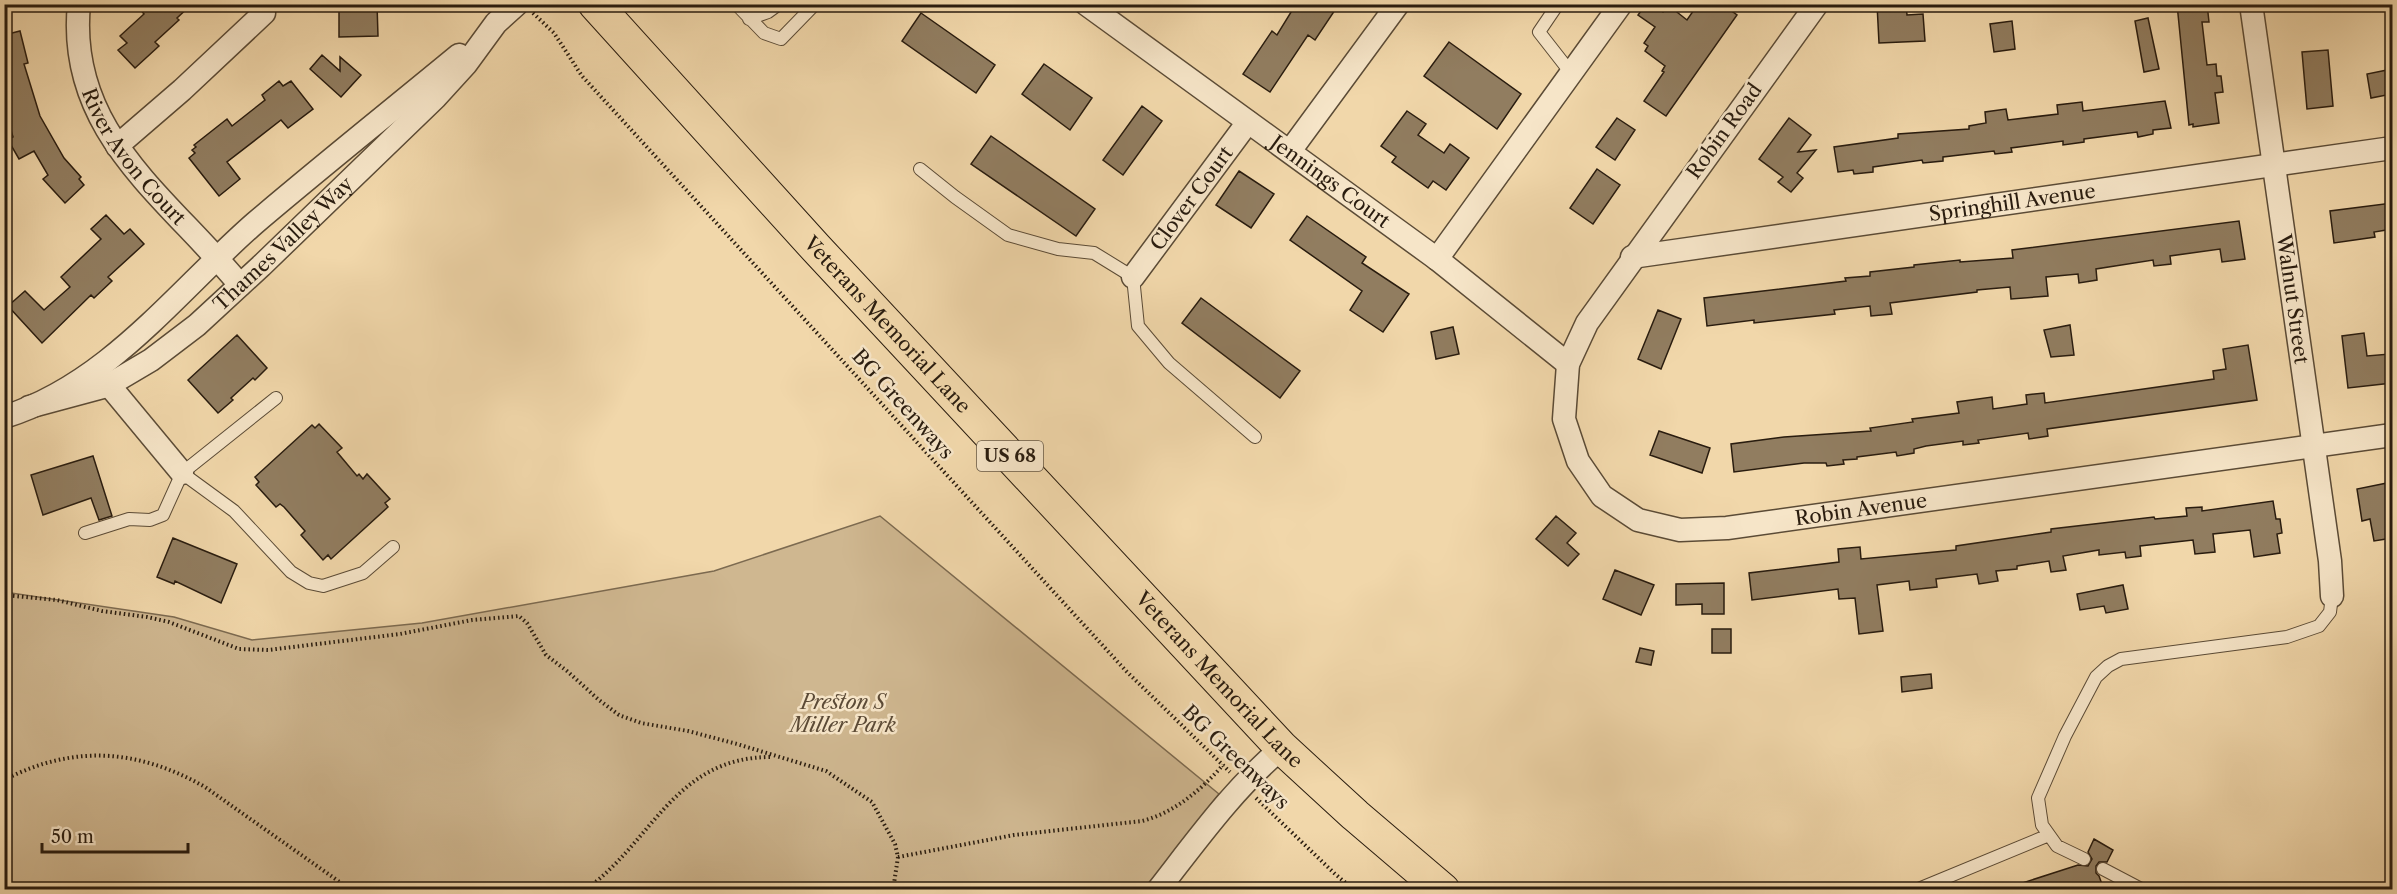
<svg xmlns="http://www.w3.org/2000/svg" width="2397" height="894" font-family="'Libre Caslon Text',serif">
  <style>
    .green { fill: #cfb790; stroke: #7c6a50; stroke-width: 1.5 }
    .building { fill: #917d60; stroke: #291c0f; stroke-width: 1.5 }
    .lines { fill: none; stroke-linecap: round; stroke-linejoin: round }
    .service-casing { stroke: #5b4b36; stroke-width: 14 }
    .minor-casing { stroke: #5b4b36; stroke-width: 25 }
    .primary-casing { stroke: #291c0f; stroke-width: 35 }
    .path { stroke: #291c0f; stroke-width: 4; stroke-dasharray: 1.5 3; stroke-linecap: butt }
    .service { stroke: #f6e5c8; stroke-width: 12 }
    .minor { stroke: #f6e5c8; stroke-width: 22 }
    .primary { stroke: #f1d7aa; stroke-width: 33 }
    .labels { text-anchor: middle; stroke-width: 5; stroke-linejoin: round; paint-order: stroke }
    .shield { fill: #f6e5c8; stroke: #665846; stroke-width: 1.5 }
    .shield-label { font-size: 18px; font-weight: bold; fill: #291c0f }
    .street-label { font-size: 20px; fill: #291c0f; stroke: #f6e5c8 }
    .park-label { font-size: 20px; font-style: italic; fill: #5b4a36; stroke: #f6e5c8 }
  </style>
  <rect width="100%" height="100%" fill="#f1d7aa"/>
  <filter id="stains"><feTurbulence type="fractalNoise" baseFrequency=".00333" numOctaves="4"/><feColorMatrix values="0 0 0 0 .2 0 0 0 0 .09 0 0 0 0 .02 0 0 0 .5 -.17"/></filter>
  <radialGradient id="worn" r=".72"><stop offset=".6" stop-color="#630" stop-opacity="0"/><stop offset="1" stop-color="#630" stop-opacity=".3"/></radialGradient>
  <path class="green" d="M880 516 1219 794 1145 889 5 890V592L174 617 252 640 422 623 714 571Z"/>
  <path class="building" d="M136 4H192L177 18 179 20 155 42 159 46 135 68 118 50 127 43 120 36 144 14Z
    M339 4H377L378 36 339 37Z
    M1296 4H1339L1315 40 1308 35 1270 92 1243 74 1272 31 1277 35Z
    M1646 4H1651L1663 12 1668 5 1687 20 1698 4H1722L1737 15 1666 116 1644 101 1664 72 1662 71 1665 66 1645 51 1648 46 1644 43 1655 27 1638 15Z
    M1877 4H1906L1907 15 1923 14 1925 41 1879 43Z
    M2177 4H2207L2209 22H2202L2207 65 2216 64 2217 76H2221L2223 92 2215 93 2219 123 2193 127V124L2189 125Z
    M921 13 995 65 976 93 902 41Z
    M2148 18 2159 69 2144 72 2135 21Z
    M2012 21 2015 49 1994 52 1990 24Z
    M20 31 28 63 24 64 40 116 64 158 81 177 79 179 84 185 65 203 43 179 48 175 34 151 19 159 8 140 13 137 4 108V35Z
    M1449 42 1521 94 1497 129 1424 76Z
    M2328 50 2333 106 2307 109 2302 52Z
    M322 55 340 71V57L361 75 341 97 310 69Z
    M1044 64 1092 98 1070 130 1022 94Z
    M2392 69V94L2371 98 2367 74Z
    M279 81 283 86 291 81 313 109 288 128 281 120 227 162 240 179 219 196 189 158 195 153 192 150 196 147 194 145 227 119 232 126 265 100 262 95Z
    M2165 101 2171 128 2153 130V134L2138 137 2137 132 2084 139V142L2063 145V141L2011 148 2012 152 1995 154 1994 151 1943 157V161L1923 163 1922 160 1873 167V172L1854 174 1853 170 1838 172 1834 147 1898 138V134L1969 129V126L1986 123 1985 112 2006 109 2008 120 2058 114 2057 105 2082 102 2083 111Z
    M1142 106 1162 121 1123 175 1103 160Z
    M1407 111 1426 124 1418 135 1444 153 1450 144 1469 158 1446 190 1433 181 1428 188 1392 162 1396 157 1381 146Z
    M1617 118 1635 130 1615 160 1596 147Z
    M1789 118 1811 135 1798 152 1816 150 1797 173 1803 178 1791 192 1778 182 1783 177 1759 159Z
    M991 136 1095 209 1076 236 971 164Z
    M1597 169 1620 185 1593 224 1570 208Z
    M1239 171 1274 194 1251 228 1216 205Z
    M2392 203V229L2374 232 2375 237 2334 243 2330 211Z
    M106 215 124 234 130 229 144 244 108 277 112 281 94 298 91 295 42 343 8 306 25 291 44 310 70 287 61 277 101 239 91 229Z
    M1307 216 1366 257 1362 263 1409 294 1383 332 1350 310 1362 291 1290 240Z
    M2239 221 2245 259 2222 262 2220 249 2170 256 2171 264 2154 266 2153 260 2096 269 2097 280 2079 283 2078 274 2046 277 2048 296 2011 299 2010 287 1977 290V292L1890 303 1892 314 1871 316 1870 306 1834 310 1835 314 1754 323V320L1707 326 1704 298 1846 281 1845 278 1870 276V272L1914 267V265L1960 260V262L2013 258 2012 250Z
    M1201 298 1300 371 1280 398 1182 323Z
    M1658 310 1681 319 1661 369 1638 359Z
    M2070 325 2074 355 2051 357 2044 330Z
    M1453 327 1459 354 1436 359 1431 332Z
    M2364 333 2367 356 2390 354 2392 383 2348 388 2342 336Z
    M237 335 267 368 255 380 253 378 231 398 233 400 218 413 188 380Z
    M2248 345 2257 400 2047 429 2048 436 2029 439 2028 433 1978 440 1979 443 1963 445V441L1926 446 1914 449V453L1897 456 1896 452 1857 457V459L1843 460 1844 464 1827 466 1826 463H1804L1734 472 1731 444 1784 437 1871 431 1870 428 1913 422 1912 419 1959 413 1957 402 1992 397 1993 409 2027 404 2026 395 2044 393 2045 403 2214 379 2213 371 2226 369 2223 349Z
    M319 424 342 448 337 452 357 476 359 474 363 479 367 474 390 499 385 503 388 507 331 559 328 555 323 560 301 535 305 531 284 507 280 504 276 507 256 485 259 482 255 477 312 425 315 428Z
    M1659 431 1710 448 1702 473 1650 455Z
    M93 456 112 516 99 520 91 498 43 515 31 475Z
    M2392 482V538L2374 541 2370 519 2362 521 2357 489Z
    M2273 501 2276 519H2280L2282 533 2277 534 2280 553 2254 557 2250 530 2213 534 2215 552 2195 554 2193 540 2140 546 2141 556 2126 558 2125 552 2099 555V550L2063 556 2066 570 2051 572 2049 561 2017 566V569L1996 571 1998 581 1979 584 1977 574 1936 579 1937 587 1910 590 1909 581 1877 585 1883 631 1859 634 1855 598 1839 599 1838 589 1752 600 1749 573 1839 562 1838 549 1860 547 1861 559 1956 550V546L2051 532V529L2154 517 2155 519 2187 516 2186 508 2202 507V511Z
    M1556 516 1576 533 1567 543 1579 554 1568 566 1536 539Z
    M173 538 237 564 221 603 175 581 174 584 157 577Z
    M1615 570 1654 585 1641 615 1603 599Z
    M1724 583V614H1702V604L1676 605V584Z
    M2123 585 2128 609 2106 613 2104 606 2080 610 2077 594Z
    M1712 629H1731V653H1712Z
    M1640 648 1654 651 1651 665 1636 662Z
    M1931 674 1932 688 1902 692 1901 677Z
    M2094 839 2113 850 2107 862H2099L2096 866V873L2099 876 2104 890H2013V886L2078 865 2088 866 2092 859 2088 852Z"/>
  <g class="lines">
    <g class="service-casing">
      <path id="service" d="M736 4 764 33 781 39 815 4
        M1558 4 1539 32 1571 73
        M749 19 768 12 779 4
        M920 169 955 197 1008 235 1058 249 1094 253 1133 277 1138 326 1169 363 1255 437
        M182 473 234 511 291 572 309 583 323 586 363 573 393 547
        M85 533 129 519 150 520 163 515 182 473 276 398
        M2084 859 2057 846 2042 825 2038 798 2065 736 2096 677 2108 666 2121 659 2287 637 2319 626 2330 612 2332 596
        M2103 869 2143 890
        M1916 890 2049 835"/>
    </g>
    <g class="minor-casing">
      <g id="minor">
        <path id="s1" d="M79 4C66 133 168 197 240 285"/>
        <path id="s2" d="M1086 4 1437 259 1568 364"/>
        <path id="s3" d="M1817 4 1587 323 1568 364 1564 419 1578 461 1602 496 1638 520 1680 530 1727 528 2392 435"/>
        <path id="s4" d="M2251 4 2330 561 2332 596"/>
        <path d="M117 146 182 90 264 13"/>
        <path d="M1290 151 1398 4"/>
        <path id="s5" d="M1632 257 2392 148"/>
        <path d="M1437 259 1621 4"/>
        <path id="s6" d="M1133 277 1248 122"/>
        <path d="M109 385 182 473"/>
        <path id="s7" d="M29 407 107 386 151 360 197 325 261 266 435 98 466 64 496 23 517 4"/>
        <path d="M4 417C108 385 176 292 255 223 322 166 391 111 459 55"/>
        <path d="M1158 890C1197 840 1234 788 1282 748"/>
      </g>
    </g>
    <g class="primary-casing">
      <g id="primary">
        <path id="s8" d="M595 4 816 248 1282 748 1355 815 1443 890"/>
      </g>
    </g>
    <path class="path" d="M533 13 554 33 582 76 1127 672 1230 772
      M4 595 57 600 102 611 147 617 169 622 239 649 268 650 400 634 472 620 519 616 527 623 546 655 567 671 599 700 619 715 641 723 688 731 737 744 826 771 872 802 895 844 898 857 893 890
      M4 780C74 744 138 749 205 787L351 890
      M1256 798 1334 873 1354 890
      M898 857 1014 835 1142 821C1174 813 1201 790 1223 765
      M585 890C653 842 674 757 771 757"/>
    <use href="#service" class="service"/>
    <use href="#minor" class="minor"/>
    <use href="#primary" class="primary"/>
  </g>
  <g class="labels">
    <rect class="shield" x="977" y="441" width="66" height="30" rx="4.5"/>
    <g class="shield-label">
      <text x="1010" y="462">US 68</text>
    </g>
    <g class="street-label">
      <text transform="translate(1724 131) rotate(-54)" y="7">Robin Road</text>
      <text dy="7" stroke="none"><textPath href="#s1" startOffset="168">River Avon Court</textPath></text>
      <text dy="7" stroke="none"><textPath href="#s2" startOffset="302">Jennings Court</textPath></text>
      <text dy="7" stroke="none"><textPath href="#s6" startOffset="98">Clover Court</textPath></text>
      <text dy="7" stroke="none"><textPath href="#s5" startOffset="384">Springhill Avenue</textPath></text>
      <text dy="7" stroke="none"><textPath href="#s7" startOffset="308">Thames Valley Way</textPath></text>
      <text dy="7" stroke="none"><textPath href="#s4" startOffset="298">Walnut Street</textPath></text>
      <text dy="7" stroke="none"><textPath href="#s8" startOffset="434">Veterans Memorial Lane</textPath></text>
      <text transform="translate(903 404) rotate(48)" y="7">BG Greenways</text>
      <text dy="7" stroke="none"><textPath href="#s3" startOffset="849">Robin Avenue</textPath></text>
      <text dy="7" stroke="none"><textPath href="#s8" startOffset="920">Veterans Memorial Lane</textPath></text>
      <text transform="translate(1236 757) rotate(44)" y="7">BG Greenways</text>
    </g>
    <g class="park-label">
      <text x="843" y="709">Preston S<tspan x="843" dy="23">Miller Park</tspan></text>
    </g>
  </g>
  <rect width="2397" height="894" fill="none" stroke="#f1d7aa" stroke-width="24"/>
  <rect x="6" y="6" width="2385" height="882" fill="none" stroke="#291c0f" stroke-width="3"/>
  <rect x="12" y="12" width="2373" height="870" fill="none" stroke="#291c0f" stroke-width="1.5"/>
  <path d="M42 843v9h146v-9" fill="none" stroke="#291c0f" stroke-width="3"/>
  <text x="51" y="843" font-size="18" fill="#291c0f" stroke="#f6e5c8" stroke-width="4.5" paint-order="stroke">50 m</text>
  <rect width="100%" height="100%" filter="url(#stains)"/>
  <rect width="100%" height="100%" fill="url(#worn)"/>
</svg>
